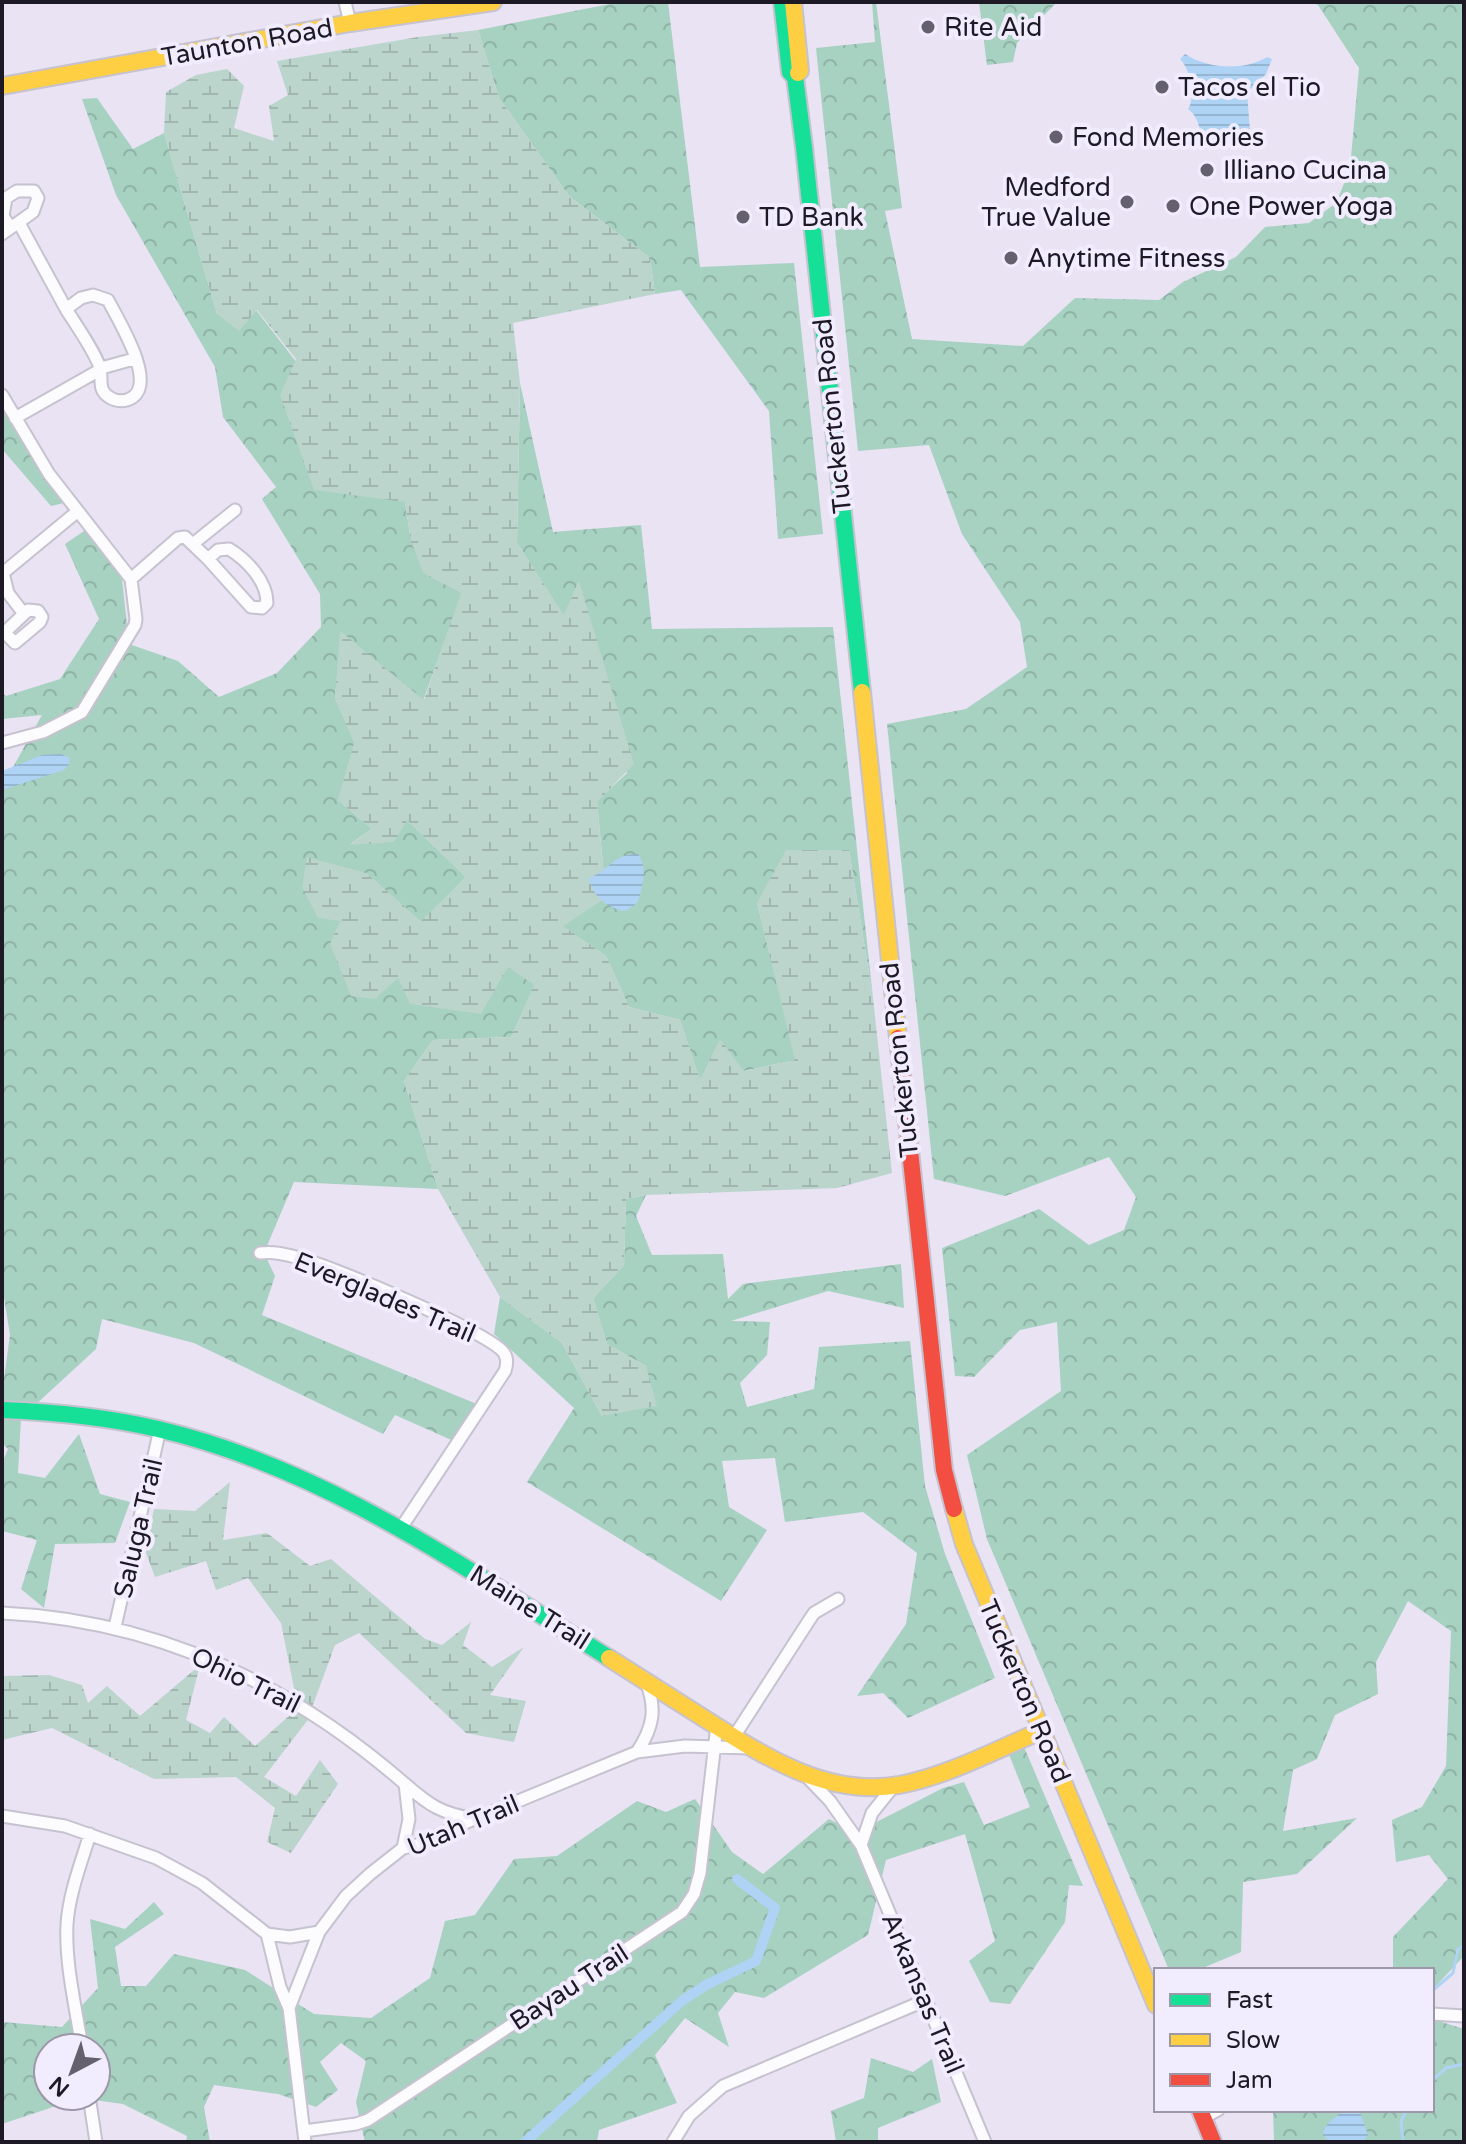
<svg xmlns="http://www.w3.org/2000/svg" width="1466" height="2144" font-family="'Varela Round',sans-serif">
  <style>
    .forest { fill: url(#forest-crowns); fill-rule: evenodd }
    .wetland { fill: url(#wetland-marsh) }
    .water { fill: url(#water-rules) }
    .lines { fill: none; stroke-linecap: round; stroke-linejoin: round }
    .stream { stroke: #aed3f4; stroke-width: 3 }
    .canal { stroke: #aed3f4; stroke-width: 10 }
    .street-casing { stroke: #c6c2cf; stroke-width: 15 }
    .fast-casing { stroke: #c6c2cf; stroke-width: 20 }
    .slow-casing { stroke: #c6c2cf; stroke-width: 20 }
    .jam-casing { stroke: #c6c2cf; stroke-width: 20 }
    .street { stroke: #fcfbfd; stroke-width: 11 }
    .fast { stroke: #16e098; stroke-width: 16 }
    .slow { stroke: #ffcf43; stroke-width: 16 }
    .jam { stroke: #f24e42; stroke-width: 16 }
    .poi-dot { fill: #65606d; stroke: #f1ecfe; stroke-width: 3 }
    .labels { text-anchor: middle; stroke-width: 8; stroke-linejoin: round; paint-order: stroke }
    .poi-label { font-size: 26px; fill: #1e1a25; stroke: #f1ecfe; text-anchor: start }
    .street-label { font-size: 26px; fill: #1e1a25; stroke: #f1ecfe }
  </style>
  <defs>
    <pattern id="forest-crowns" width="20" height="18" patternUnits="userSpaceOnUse" patternTransform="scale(2)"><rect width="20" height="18" fill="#a7d1c1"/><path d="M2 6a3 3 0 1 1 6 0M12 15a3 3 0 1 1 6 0" fill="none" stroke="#8fb3a6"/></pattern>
    <pattern id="wetland-marsh" width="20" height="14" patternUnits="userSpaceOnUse" patternTransform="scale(2)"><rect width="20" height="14" fill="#bbd5cc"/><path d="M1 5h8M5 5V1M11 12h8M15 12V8" fill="none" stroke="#a0b6af"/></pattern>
    <pattern id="water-rules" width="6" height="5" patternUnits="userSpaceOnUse" patternTransform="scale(2)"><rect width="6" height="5" fill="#aed3f4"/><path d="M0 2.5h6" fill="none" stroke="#95b5d1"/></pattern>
  </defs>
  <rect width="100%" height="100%" fill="#e9e3f4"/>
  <path class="forest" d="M620 2H668L700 267 794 263 823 534 778 539 769 411 681 290 655 294 650 258 569 196 499 98 478 30Z
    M872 2H876L902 208 885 211 912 339 1023 346 1075 298 1159 300 1183 282 1236 257 1265 227 1309 223 1336 203 1350 169 1359 68 1318 5 1311 2H1464V1956L1432 1990V1970H1393V1937L1448 1879 1429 1855 1396 1862 1392 1820 1422 1807 1446 1766 1451 1631 1408 1601 1376 1662 1378 1694 1335 1715 1317 1759 1293 1770 1283 1831 1357 1818 1297 1874 1243 1882 1241 1952 1198 1970H1169L987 1539 967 1455 1061 1391 1057 1322 1020 1330 974 1377 955 1376 942 1248 1039 1209 1089 1245 1124 1230 1136 1197 1109 1157 1005 1196 934 1179 887 724 966 709 1027 667 1020 622 962 534 929 445 858 451 816 48 875 42Z
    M979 2H1061L1055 4 1017 43 1013 62 987 65Z
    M97 98 133 149 164 133 217 314 256 310 405 502 411 541 462 593 423 701 341 632 335 698 355 743 338 800 372 829 350 844 407 820 466 877 421 922 366 873 340 920 398 977 509 967 535 985 511 1037 433 1040 404 1081 438 1189 294 1182 264 1253 275 1276 262 1315 479 1405 456 1442 395 1415 383 1434 194 1343 102 1319 96 1349 21 1418 18 1473 45 1478 79 1434 100 1494 130 1502 115 1543 55 1544 44 1608 21 1589 37 1540 2 1531V1463L8 1449 2 1443V1393L10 1335 2 1285V787L42 715 2 719V693L6 696 60 679 99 619 65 544 87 529 122 579 129 644 178 661 219 697 277 673 321 627 320 594 262 499 276 487 223 417 215 367 116 195 82 99Z
    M520 383 553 532 641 525 652 629 833 627 873 998 849 850 757 903 796 1060 700 1080 680 1020 629 1007 606 956 562 926 606 897 597 801 627 773 578 583 564 616 517 543Z
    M2 403 68 502 51 506 2 449Z
    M646 1195 636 1216 652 1255 723 1254 728 1299 743 1284 901 1264 904 1308 828 1291 731 1321 770 1322 767 1355 740 1383 747 1407 814 1389 819 1347 910 1341 925 1486 945 1554 995 1678 908 1718 883 1693 857 1696 906 1624 917 1553 863 1512 785 1522 775 1458 722 1461 729 1507 767 1530 721 1601 527 1482 574 1408 494 1334 500 1297 562 1343 602 1416 646 1366 607 1344 593 1298 624 1265 626 1199Z
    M1019 1735 1083 1886 1069 1885 1065 1922 1010 2004 990 2002 969 1961 995 1941 965 1834 886 1860 868 1935 764 1998 735 1992 718 2013 729 2047 685 2018 655 2055 677 2103 599 2130 597 2142H365L356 2102 366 2061 341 2043 320 2062 338 2090 316 2107 278 2094 214 2085 204 2107 210 2142H186L187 2136 123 2104 80 2098 2 2124V2022L62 2027 98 1988 90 1919 125 1929 154 1902 164 1914 115 1947 121 1986H146L174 1954 245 1970 314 2014 371 2018 430 1978 445 1921 475 1915 514 1859 557 1856 637 1801 666 1812 695 1799 732 1852 763 1874 829 1819 855 1833 943 1788 964 1782 984 1825 1030 1807 1004 1742ZM48 2048H96V2096H48Z
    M1432 2019 1464 2029V2142H1274L1273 2110H1432Z
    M871 2058 913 2072 932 2059 941 2102 878 2128V2142H836L831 2111 864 2098Z"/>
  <path class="wetland" d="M478 30 499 98 569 196 650 258 655 294 513 323 520 383 517 543 564 615 579 581 634 764 597 802 606 897 563 926 606 956 629 1007 680 1020 700 1079 720 1039 744 1071 795 1060 757 903 786 850H849L873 998 892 1173 837 1188 646 1195 626 1199 624 1265 593 1298 607 1344 646 1366 657 1406 602 1416 562 1343 500 1297 438 1189 404 1081 433 1040 511 1037 534 985 508 967 481 1014 410 1004 398 978 375 999 351 996 330 944 340 921 318 918 302 887 307 857 366 873 421 921 466 877 407 820 394 842 349 845 372 829 338 800 354 743 335 698 340 631 424 700 461 593 423 573 411 541 405 502 314 490 280 395 296 359 257 310 239 331 217 314 164 133 166 92 196 75 227 69 244 86 234 128 274 141 269 106 288 95 277 61 418 37Z
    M230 1482 223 1540 267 1533 310 1566 331 1559 425 1639 442 1645 471 1622 463 1645 492 1667 524 1647 490 1695 526 1701 514 1742 466 1733 359 1633 335 1645 307 1721 264 1777 296 1796 320 1760 338 1784 291 1853 267 1842 275 1808 236 1777 154 1779 52 1728 2 1740V1676L49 1675 82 1685 88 1703 107 1686 140 1716 200 1665 186 1720 210 1733 224 1717 255 1746 298 1708 281 1623 248 1578 216 1590 206 1561 155 1577 145 1550 154 1509 195 1511Z"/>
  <path class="water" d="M1185 54C1208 69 1244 71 1267 57L1272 59 1266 74 1247 93 1250 130 1254 138C1248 143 1239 145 1230 146 1189 150 1209 125 1188 109 1196 98 1190 68 1180 59Z
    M61 754 70 758 69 764 64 770 2 790V771L42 755Z
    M638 854C648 867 642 888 638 902L626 911C609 910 591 895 589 878 609 871 612 854 638 854Z
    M1348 2110 1360 2112 1368 2135 1363 2142H1330L1323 2135C1324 2123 1337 2115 1348 2110Z"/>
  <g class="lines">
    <path class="stream" d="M1432 1991 1453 1973 1458 1949 1464 1946
      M1432 2081 1446 2068 1464 2064
      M1403 2142 1401 2121 1407 2110"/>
    <path class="canal" d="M525 2142 683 2000 706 1985 756 1961 775 1908 737 1879"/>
    <g class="street-casing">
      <path id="street" d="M345 2 350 23
        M19 223 66 309
        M2 234 33 212 38 198 34 191H17L6 198 3 216 10 227
        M93 295 108 300C118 320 156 380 133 397 126 402 116 402 109 397 97 389 103 380 100 369 98 356 74 322 66 309L81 298Z
        M2 395 49 474 131 579 136 619 135 625 82 712 43 732 2 743
        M15 418 105 367 134 359
        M194 543 235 510
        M131 579 178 538 185 537 208 559 218 550 229 549C247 560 267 581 267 603L262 608 251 607 208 559
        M24 614 28 610 38 611 42 617 40 622 15 643 9 637 6 631 24 614 8 593 3 573 78 511
        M260 1253C275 1251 288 1255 303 1259 333 1267 491 1333 504 1353 508 1359 507 1365 505 1371L401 1528
        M2 1613C157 1620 289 1683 405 1784L409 1819 403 1848
        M115 1627 160 1429
        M735 1735 808 1622 814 1613 838 1599
        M637 1752C653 1728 657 1709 646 1682
        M807 1777 830 1801 861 1845 872 1813 892 1788
        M405 1784C430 1806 441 1813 474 1819
        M2 1816 65 1826 156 1858 202 1883 267 1934 290 1937 319 1932
        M861 1845 985 2142
        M267 1934 280 1987 289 2008
        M1432 2014 1464 2016
        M82 2048C76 2008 65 1965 67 1924 69 1894 81 1863 90 1834
        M89 2096 96 2142
        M1203 2118 1218 2110
        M304 2131 356 2124 368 2120 682 1912 694 1894 700 1873 717 1725
        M305 2142 289 2008 319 1932 346 1896 370 1874 403 1848 417 1845 460 1825 637 1752 685 1746 750 1748
        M673 2142 689 2116 723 2086 926 2000"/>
    </g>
    <g class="fast-casing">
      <path id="fast" d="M782 2 790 72 795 77 804 147 862 692
        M2 1410C55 1412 107 1417 158 1429 325 1468 466 1569 609 1658"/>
    </g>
    <g class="slow-casing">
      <path id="slow" d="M793 2 800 71 798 73
        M2 86 350 23 493 2
        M862 692 898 1038
        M954 1509 964 1544 1156 2005
        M609 1658C640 1678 671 1697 702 1717 761 1754 825 1798 899 1785 948 1776 995 1750 1041 1731"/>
    </g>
    <g class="jam-casing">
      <path id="jam" d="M898 1038 944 1470 954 1509
        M1200 2110 1213 2142"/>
    </g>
    <use href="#street" class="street"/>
    <use href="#fast" class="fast"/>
    <use href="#slow" class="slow"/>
    <use href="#jam" class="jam"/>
  </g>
  <g class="poi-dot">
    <circle cx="928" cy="27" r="8"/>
    <circle cx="1162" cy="87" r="8"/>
    <circle cx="1056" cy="137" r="8"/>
    <circle cx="1207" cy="170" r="8"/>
    <circle cx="1127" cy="202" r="8"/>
    <circle cx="1173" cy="206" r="8"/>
    <circle cx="743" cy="217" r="8"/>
    <circle cx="1011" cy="258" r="8"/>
  </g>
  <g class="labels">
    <g class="poi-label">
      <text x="944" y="36">Rite Aid</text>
      <text x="1178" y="96">Tacos el Tio</text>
      <text x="1072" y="146">Fond Memories</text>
      <text x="1223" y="179">Illiano Cucina</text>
      <text x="1111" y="196" text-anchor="end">Medford<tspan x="1111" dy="30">True Value</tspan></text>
      <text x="1189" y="215">One Power Yoga</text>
      <text x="759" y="226">TD Bank</text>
      <text x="1027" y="267">Anytime Fitness</text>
    </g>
    <g class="street-label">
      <text transform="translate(247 42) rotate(-10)" y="9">Taunton Road</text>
      <text transform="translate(832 416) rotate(-96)" y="9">Tuckerton Road</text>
      <text transform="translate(899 1060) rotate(-96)" y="9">Tuckerton Road</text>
      <text transform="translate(385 1297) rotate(23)" y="9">Everglades Trail</text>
      <text transform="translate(138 1528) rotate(-77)" y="9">Saluga Trail</text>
      <text transform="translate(530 1607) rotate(32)" y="9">Maine Trail</text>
      <text transform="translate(246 1680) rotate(26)" y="9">Ohio Trail</text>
      <text transform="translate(1025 1691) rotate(67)" y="9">Tuckerton Road</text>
      <text transform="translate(463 1825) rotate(-23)" y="9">Utah Trail</text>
      <text transform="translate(569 1987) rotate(-33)" y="9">Bayau Trail</text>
      <text transform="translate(923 1993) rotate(67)" y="9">Arkansas Trail</text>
    </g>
  </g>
  <rect width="1466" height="2144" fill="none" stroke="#1e1a25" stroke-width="8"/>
  <rect x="1154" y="1968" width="280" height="144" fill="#f1ecfe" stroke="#9d98a7" stroke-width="2"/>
  <rect x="1170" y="1994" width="40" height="12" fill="#16e098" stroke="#9d98a7" stroke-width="2"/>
  <text x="1226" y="2008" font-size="24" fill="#1e1a25">Fast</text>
  <rect x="1170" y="2034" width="40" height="12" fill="#ffcf43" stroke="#9d98a7" stroke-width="2"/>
  <text x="1226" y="2048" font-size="24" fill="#1e1a25">Slow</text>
  <rect x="1170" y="2074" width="40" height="12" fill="#f24e42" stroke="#9d98a7" stroke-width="2"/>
  <text x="1226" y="2088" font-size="24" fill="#1e1a25">Jam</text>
  <g transform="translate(72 2072) rotate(221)"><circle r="38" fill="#f1ecfe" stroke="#9d98a7" stroke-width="2"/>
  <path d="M0-6L14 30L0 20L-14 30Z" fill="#65606d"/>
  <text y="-12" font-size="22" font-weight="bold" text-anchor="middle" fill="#1e1a25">N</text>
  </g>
</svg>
